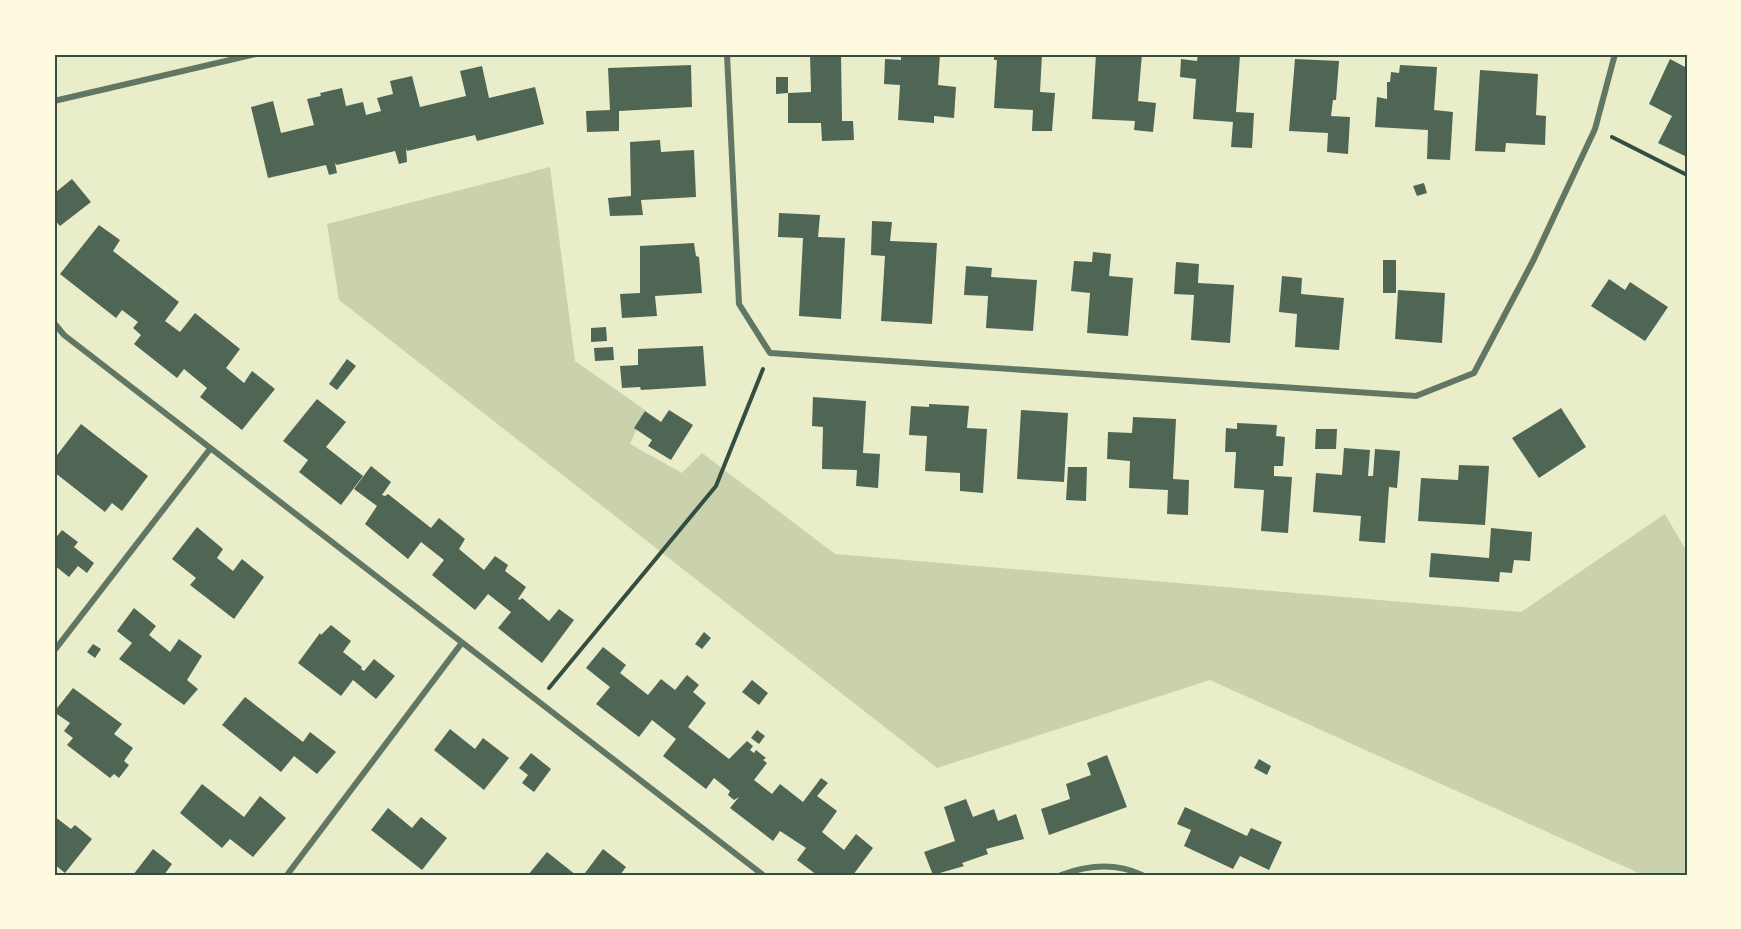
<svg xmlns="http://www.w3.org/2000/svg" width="1741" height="929" font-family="'Nunito Sans',sans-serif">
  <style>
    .green { fill: #cad2ad }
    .building { fill: #4f6655 }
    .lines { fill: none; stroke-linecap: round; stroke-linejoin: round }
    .path { stroke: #344e41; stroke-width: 4 }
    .minor { stroke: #617663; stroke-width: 6 }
    .neatline { fill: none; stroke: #344e41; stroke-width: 2 }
  </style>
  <rect width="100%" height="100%" fill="#e9edc9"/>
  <path class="green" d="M550 167 575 361 645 410 630 444 682 473 702 453 835 554 1521 612 1665 514 1687 552V875H1643L1210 680 937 768 339 300 327 224Z"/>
  <path class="building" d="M810 54H841L842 121H853L854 140 822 141 821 123H788V93L811 92Z
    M901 54H940L938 85 956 87 954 118 934 116V123L898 120 900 85 884 84 885 59 901 60Z
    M994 54H1042L1040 92 1055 93 1052 131H1032L1033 110 994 108 997 60H994Z
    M1096 54H1142L1138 101 1156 103 1153 132 1134 130 1135 121 1092 119Z
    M1198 54 1240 55 1236 112 1254 113 1252 148 1231 147 1233 122 1193 119 1196 79 1180 77 1181 59 1197 61Z
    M1295 59 1339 61 1336 100H1333L1331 116 1350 117 1348 154 1327 152 1328 133 1289 131Z
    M1670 59 1687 68V157L1658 143 1672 116 1649 104Z
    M691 65 692 107 619 111V131L587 132 586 111 610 110 608 68Z
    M1400 65 1437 67 1434 110 1453 112 1450 160 1427 159 1428 130 1375 127 1377 97 1387 99V82H1390L1391 72 1399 73Z
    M482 66 489 98 535 87 544 124 477 141 475 135 407 151 406 148 407 162 399 164 395 151 337 165 335 163 337 173 329 175 326 165 268 178 251 107 273 101 281 133 314 125 307 99 321 96 320 93 342 88 346 106 363 102 366 115 381 111 377 98 393 94 390 81 412 76 420 107 466 96 460 71Z
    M1480 70 1538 74 1536 115 1546 116 1545 145 1506 143 1505 152 1475 151Z
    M776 77H788V93L776 94Z
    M660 140 661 152 694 150 696 197 641 200 643 215 610 216 608 198 631 196 630 142Z
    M72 179 91 202 60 226 54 219V190L56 192Z
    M1424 183 1427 193 1417 196 1413 186Z
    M779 213 820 215 818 237 845 238 841 319 799 316 803 238 778 237Z
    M872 221 892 222 890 241 937 243 932 324 881 321 885 256 871 255Z
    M99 225 120 240 113 251 179 302 165 321 180 332 195 313 240 349 226 368 244 383 252 371 275 389 242 430 200 397 207 388 184 369 177 378 134 344 141 335 133 328 138 322 122 310 116 318 60 274Z
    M694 243 696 256 699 257 702 293 655 296 657 316 622 318 620 294 640 293V246Z
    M1093 252 1111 254 1109 276 1133 278 1128 336 1087 333 1090 293 1071 291 1074 261 1092 262Z
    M1383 260H1396V293H1383Z
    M1176 262 1199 264 1198 283 1234 285 1230 343 1191 340 1194 295 1174 294Z
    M966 266 992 268 991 277 1037 280 1033 331 986 328 988 296 964 295Z
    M1282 276 1302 278 1301 294 1344 298 1339 350 1295 347 1297 314 1279 312Z
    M1609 279 1625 290 1630 282 1668 307 1645 341 1591 306Z
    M1398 290 1445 293 1442 343 1395 339Z
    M606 327 607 341 591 342V328Z
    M703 346 706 386 641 390 640 387 622 388 620 366 638 365V349Z
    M613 347 614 360 595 361 594 348Z
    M347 359 356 366 337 390 329 384Z
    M813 397 866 401 863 453 880 454 878 488 856 486 857 470 822 469 823 427 812 426Z
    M317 399 346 422 326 447 363 476 341 505 299 472 308 460 283 441Z
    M929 404 969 406 967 428 987 429 983 493 960 491V473L925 471 927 436 909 435 911 406 929 407Z
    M1561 408 1586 447 1539 478 1512 438Z
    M669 410 693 425 671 460 648 446 652 440 634 428 645 411 661 422Z
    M1021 410 1068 413 1064 482 1017 479Z
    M1133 417 1176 419 1173 479 1189 480 1188 515 1167 514 1168 490 1129 488 1130 461 1107 459 1108 432 1132 433Z
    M1237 423 1277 425 1276 436 1285 437 1283 466H1274V476L1292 477 1288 533 1261 531 1264 490 1234 488 1236 452H1225L1226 428 1237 429Z
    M81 424 148 476 122 511 112 503 105 512 54 472V459Z
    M1316 429H1337L1336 449H1315Z
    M1344 448 1370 450 1368 476H1373L1375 449 1400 451 1397 488 1389 487 1385 543 1359 541 1361 516 1313 512 1316 473 1342 475Z
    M1459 465 1489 466 1485 525 1418 521 1421 478 1458 480Z
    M371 466 391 482 382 495 385 496 388 494 431 528 439 518 465 539 459 549 484 570 495 556 508 565 505 571 526 587 518 599 520 600 522 598 549 621 559 609 574 620 542 663 498 628 511 612 488 594 475 610 432 575 444 560 421 542 408 559 365 524 377 506 354 489Z
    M1068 467H1087L1086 501 1066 500Z
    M197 527 223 549 217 558 233 571 242 559 264 577 234 619 190 585 196 578 172 559Z
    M1491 528 1532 532 1530 561 1514 560 1512 573 1500 572 1499 582 1429 577 1431 553 1489 558Z
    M62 530 78 542 74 547 94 563 87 573 78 566 69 577 54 565V540Z
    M134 608 156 626 149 635 170 652 179 639 202 656 187 680 198 689 184 705 119 659 132 643 117 631Z
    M331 625 351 641 343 652 362 667 361 669 364 671 374 659 395 676 376 699 353 680 341 696 298 663 320 633 321 635Z
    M704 632 711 638 702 649 695 644Z
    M93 644 101 649 95 658 87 652Z
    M603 647 626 665 620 673 648 695 661 679 675 690 687 675 699 685 693 692 706 703 688 727 729 759 747 741 753 746 750 750 754 753 756 750 766 758 763 760 767 763 754 780 772 794 780 784 803 802 821 778 828 783 817 796 837 811 822 832 844 850 856 834 873 848 853 875H817L797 860 806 848 780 831 773 841 730 808 739 797 734 800 728 795 730 791 714 778 706 789 663 756 676 739 652 720 639 737 596 704 610 687 586 668Z
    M752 680 768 693 759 705 742 692Z
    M73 688 122 724 114 734 133 748 124 761 129 765 119 778 114 774 110 778 67 745 73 738 64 731 70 723 54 712Z
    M245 697 303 742 310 732 336 752 317 774 294 756 281 772 222 725Z
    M450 729 475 749 483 738 509 758 484 790 434 750Z
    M757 730 765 736 759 744 751 738Z
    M531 753 551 769 534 792 522 783 528 775 519 768Z
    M1107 755 1127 807 1049 835 1041 809 1070 799 1066 784 1091 775 1087 763Z
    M1259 759 1271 766 1267 775 1254 768Z
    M202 784 244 817 260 796 286 818 253 857 230 839 222 848 180 813Z
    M966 799 973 817 994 809 998 821 1016 814 1024 839 986 849 988 854 962 863 964 866 933 875 924 852 955 841 944 807Z
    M1185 807 1247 836 1251 828 1282 842 1269 870 1240 856 1233 869 1184 846 1191 830 1177 824Z
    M388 808 412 828 421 817 447 838 422 870 371 830Z
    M54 816 71 829 75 825 92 839 65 873 54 864Z
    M153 849 172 864 164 875H133Z
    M603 849 626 867 620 875H588L585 873Z
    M547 852 576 875H528Z"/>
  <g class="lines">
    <path class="path" d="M1612 137 1687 175
      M549 688 716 486 763 369"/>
    <path class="minor" d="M727 54 739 304 770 353 1416 396 1474 373 1534 259 1595 129 1615 54
      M54 101 256 54
      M54 323 64 335 763 875
      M54 651 210 449
      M287 875 461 644
      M1061 875C1088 865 1115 862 1142 875"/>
  </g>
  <rect width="1741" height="929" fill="none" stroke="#fefae0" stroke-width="111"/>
  <rect x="56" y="56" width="1630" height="818" class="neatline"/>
</svg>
